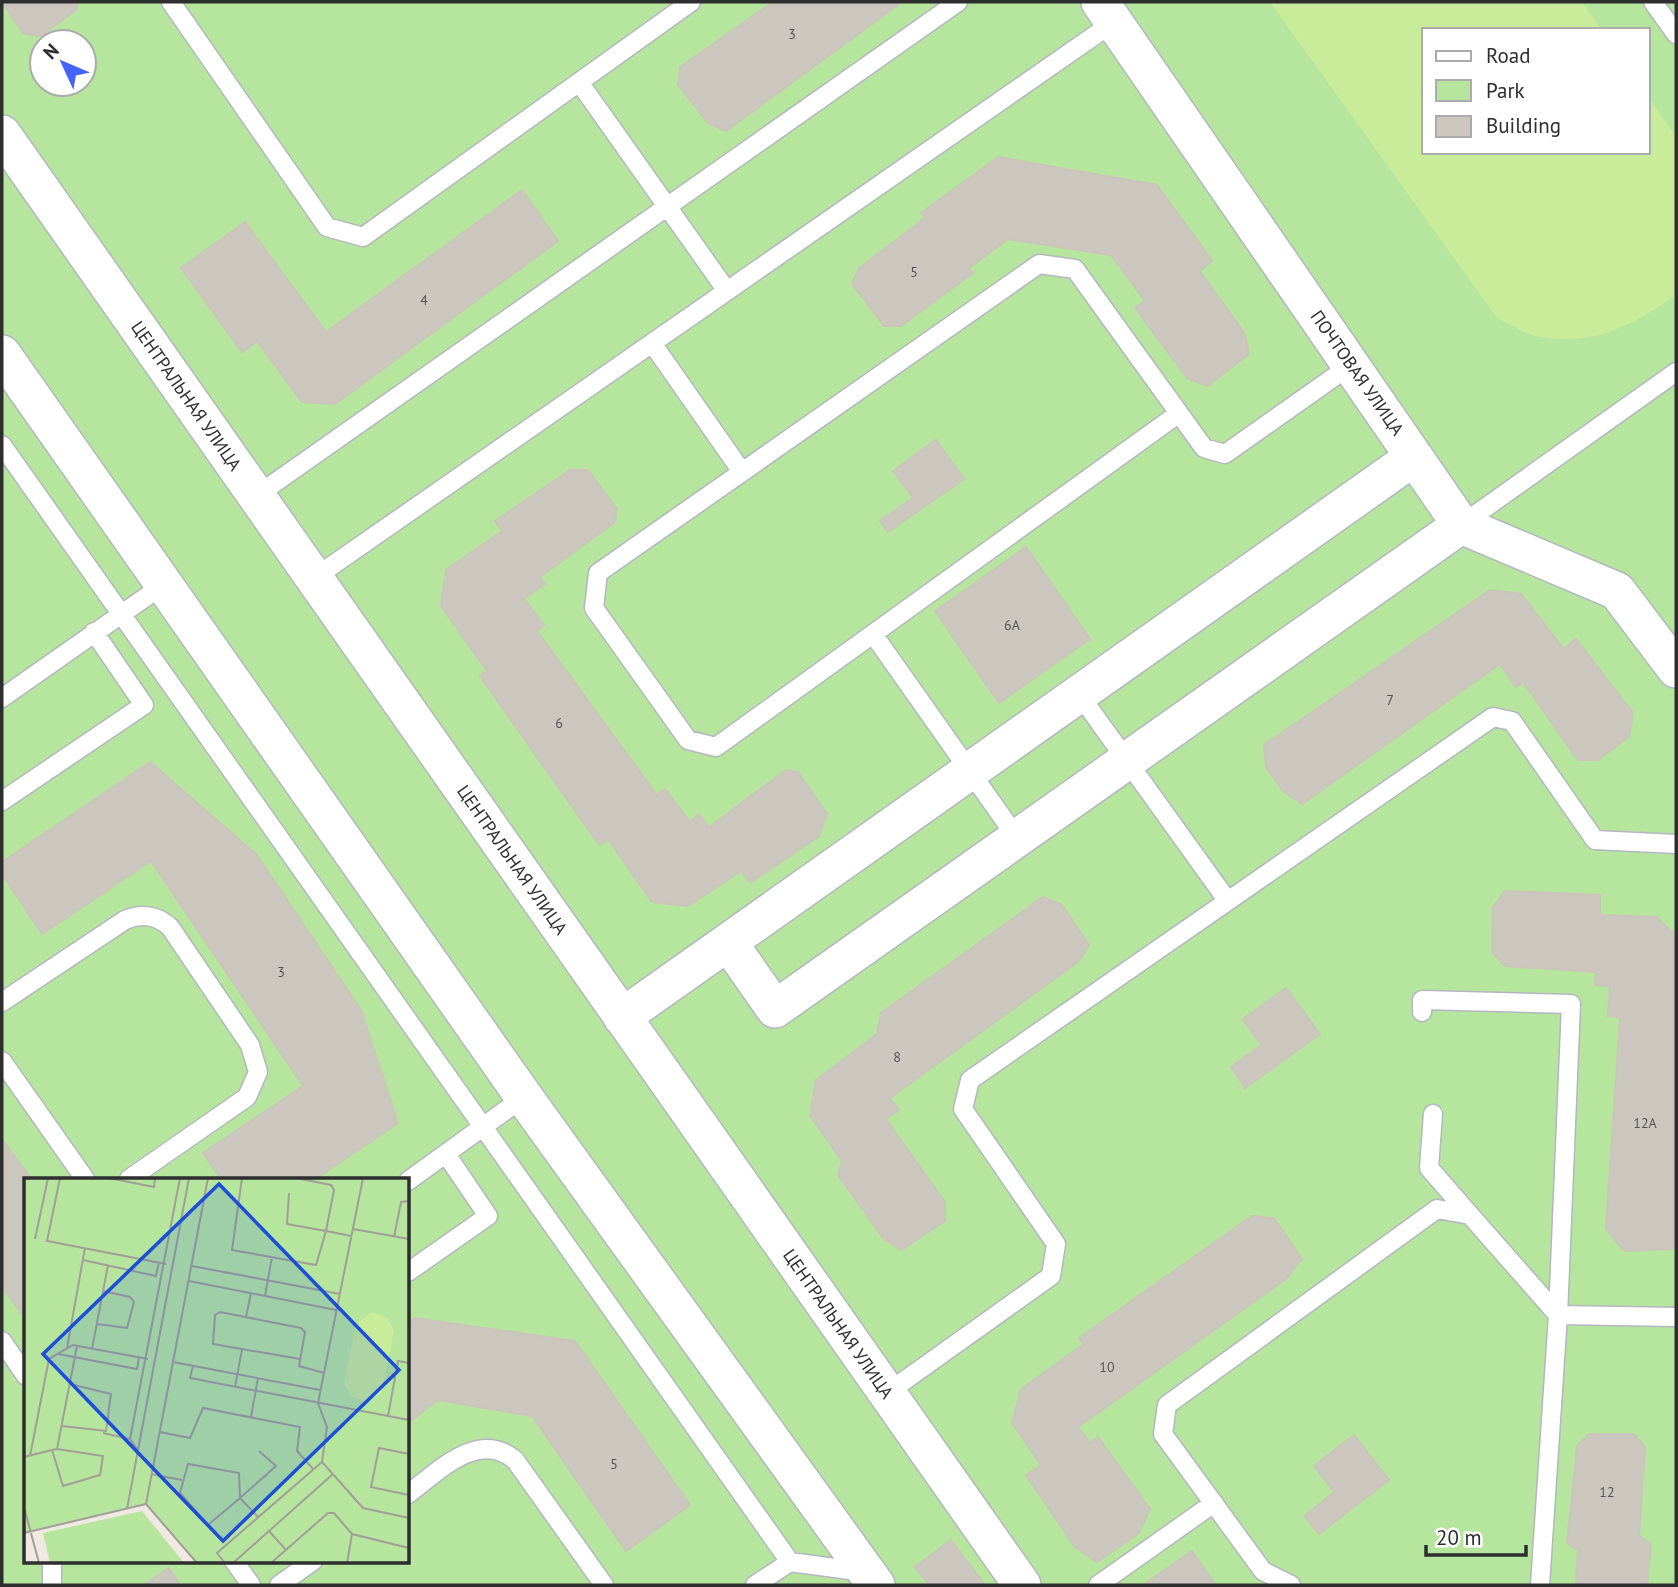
<svg xmlns="http://www.w3.org/2000/svg" width="1678" height="1587" font-family="'PT Sans',sans-serif">
  <style>
    .green { fill: #b6e59e; fill-rule: evenodd }
    .pitch { fill: #c9ec9a }
    .building { fill: #cbc7bf; stroke: #cbc5ba; stroke-width: 2 }
    .lines { fill: none; stroke-linecap: round; stroke-linejoin: round }
    .service-casing { stroke: #b4b7c1; stroke-width: 21 }
    .minor-casing { stroke: #b4b7c1; stroke-width: 40 }
    .service { stroke: #fff; stroke-width: 18 }
    .minor { stroke: #fff; stroke-width: 37 }
    .labels { text-anchor: middle; stroke-width: 5; stroke-linejoin: round; paint-order: stroke }
    .number-label { font-size: 14px; fill: #555452 }
    .street-label { font-size: 18px; fill: #2e2e2e; stroke: #fff }
    .inset-road { fill: none; stroke: #a29e99; stroke-width: 2 }
    .view { fill: #1d4ed8; fill-opacity: 0.15; stroke: #1d4ed8; stroke-width: 3.5 }
    .inset-edge { fill: none; stroke: #2e2e2e; stroke-width: 3.5 }
  </style>
  <rect width="100%" height="100%" fill="#efe9e1"/>
  <path class="green" d="M2 2H1676V1585H2ZM1424 30H1648V152H1424ZM42 42H84V84H42ZM26 1179H408V1561H26Z"/>
  <path class="pitch" d="M1270 2H1582L1602 30H1424V152H1648V96L1676 137V295C1633 325 1596 346 1541 337 1527 335 1510 324 1497 318Z"/>
  <path class="building" d="M2 2H78L76 10 41 36 23 33Z
    M773 2H902L726 131 708 123 678 85 680 67Z
    M998 157 1157 185 1212 261 1200 271 1245 334 1249 354 1207 386 1187 378 1135 308 1145 301 1111 255 1008 239 969 268 973 273 901 326H884L852 284 859 268 925 218 921 213Z
    M522 190 558 241 335 404 302 402 257 341 242 352 181 268 245 222 326 332Z
    M936 440 964 479 888 532 880 521 913 498 893 471Z
    M570 470H588L617 509 614 523 540 577 545 584 524 599 544 625 537 631 657 795 665 789 690 822 699 814 709 827 786 770 798 772 827 814 819 836 750 883 741 871 688 906 652 902 608 839 599 845 480 676 487 671 441 606 446 570 502 531 495 521Z
    M1026 547 1090 639 999 703 935 611Z
    M1490 590 1521 594 1564 649 1576 639 1633 713 1629 737 1598 760H1578L1523 682 1516 687 1500 664 1302 804 1282 790 1266 767 1264 745Z
    M150 762 256 854 361 1010 398 1123 315 1179H221L203 1153 303 1086 151 861 42 934 2 874V862Z
    M1505 891 1600 895V915L1657 917 1676 936V1244L1672 1249 1624 1251 1606 1229 1620 1017 1608 1016 1610 986 1595 985 1596 972 1505 966 1492 952 1493 907Z
    M1043 897 1061 904 1089 945 1078 962 890 1098 899 1110 886 1119 945 1202V1221L901 1250 884 1239 838 1175 842 1161 810 1115 816 1080 877 1034 881 1013Z
    M1286 988 1320 1034 1245 1088 1231 1067 1261 1045 1243 1019Z
    M2 1139 31 1179H26V1320L2 1286Z
    M1252 1216 1274 1218 1302 1259 1286 1279 1078 1427 1090 1443 1098 1437 1150 1509 1139 1533 1097 1562 1075 1547 1026 1475 1041 1465 1012 1423 1021 1389 1084 1344 1079 1338Z
    M415 1318 575 1341 690 1505 626 1551 532 1416 438 1400 408 1423V1323Z
    M1589 1434H1634L1645 1447 1639 1536 1651 1544 1647 1585H1576L1578 1550 1567 1543 1577 1446Z
    M1354 1435 1389 1480 1319 1534 1305 1516 1334 1492 1314 1466Z
    M951 1540 985 1585H929L915 1567Z
    M1192 1551 1216 1585H1143Z
    M169 1568 180 1585H144Z"/>
  <g class="lines">
    <g class="service-casing">
      <path id="service" d="M171 2 327 227 363 237 691 2
        M1653 2 1676 34
        M579 82 727 291
        M652 343 742 472
        M1178 414 716 747 688 740 594 608 598 573 1039 264 1075 269 1204 448 1225 454 1351 365
        M2 445 790 1562 865 1572
        M256 496 958 2
        M1461 525 1676 372
        M314 578 1114 22
        M873 634 1017 838
        M1079 694 1227 900
        M2 698 163 585
        M2 801 144 705 94 632
        M2 1002 125 920C141 913 157 915 170 927L250 1045 258 1072 247 1097 129 1179
        M1422 1012V1000L1571 1004 1558 1315 1540 1585
        M2 1061 85 1179
        M1433 1114 1429 1168 1470 1215
        M408 1181 524 1097
        M408 1272 488 1216 446 1154
        M2 1341 26 1376
        M887 1393 1051 1276 1056 1244 963 1109 970 1080 1493 717 1512 721 1595 840 1676 844
        M408 1494C438 1472 478 1429 515 1460L604 1585
        M52 1561V1585
        M234 1561 251 1585
        M279 1585 313 1561
        M755 1585 790 1562
        M1098 1585 1214 1503
        M1291 1585 1263 1571 1163 1434 1167 1405 1437 1209 1470 1215 1558 1315 1676 1317"/>
    </g>
    <g class="minor-casing">
      <path id="minor" d="M1100 2 1461 525 1617 591 1676 669
        M2 134 1022 1585
        M2 354 524 1097 876 1585
        M728 942 775 1009 1461 525
        M622 1017 1414 457"/>
    </g>
    <use href="#service" class="service"/>
    <use href="#minor" class="minor"/>
  </g>
  <g class="labels">
    <g class="number-label">
      <text x="792" y="39">3</text>
      <text x="914" y="277">5</text>
      <text x="424" y="305">4</text>
      <text x="1012" y="630">6А</text>
      <text x="1390" y="705">7</text>
      <text x="559" y="728">6</text>
      <text x="281" y="977">3</text>
      <text x="897" y="1062">8</text>
      <text x="1645" y="1128">12А</text>
      <text x="1107" y="1372">10</text>
      <text x="614" y="1469">5</text>
      <text x="1607" y="1497">12</text>
    </g>
    <g class="street-label">
      <text transform="translate(1357 373) rotate(55)" y="6">ПОЧТОВАЯ УЛИЦА</text>
      <text transform="translate(186 396) rotate(55)" y="6">ЦЕНТРАЛЬНАЯ УЛИЦА</text>
      <text transform="translate(512 860) rotate(55)" y="6">ЦЕНТРАЛЬНАЯ УЛИЦА</text>
      <text transform="translate(838 1324) rotate(55)" y="6">ЦЕНТРАЛЬНАЯ УЛИЦА</text>
    </g>
  </g>
  <g transform="translate(24 1178)">
    <rect width="385" height="385" fill="#efe9e1"/>
    <path d="M0 0H385V385H173L122 326 0 355ZM118 333 160 385H26L19 355Z" fill="#b6e59e"/>
    <path d="M348 134 363 139 370 153 358 214 343 224 327 218 320 206 332 146Z" fill="#c9ec9a"/>
    <path class="inset-road" d="M36 0 23 63 142 86M85 0 130 9 131 0M218 0 208 72 292 87 302 53 327 58M339 0 294 225 303 249 298 284 339 330 385 340M265 15 263 46 302 53 310 12 307 7 272 0M329 51 385 61M370 59 377 24 385 23M11 61 24 0M59 82 132 98 135 84M168 88 316 116M165 103 312 132M241 118 248 79M222 139 227 115M73 146 103 150 110 124 106 119 79 113M43 170 61 70M68 171 84 87M34 176 113 191 115 179M276 181 189 166 191 137 196 134 277 150 281 154 275 188 300 195M149 184 296 212M169 188 166 200 385 242M211 209 218 171M364 238 374 183 385 185M227 239 234 200M38 248 82 253 87 216 46 206M136 254 166 260 179 230 276 249 273 273 289 291M79 255 106 261M33 271 53 168M113 271 106 261 156 0M385 276 355 270 347 309 385 317M6 278 25 181 49 167 124 181M0 279 28 272 33 271 79 278 76 297 39 308 28 272M127 296 158 302M122 326 184 0M122 326 173 385M0 329 15 385M103 331 165 0M234 339 216 320 215 295 164 286 156 315 184 347 216 320 252 288 235 273M245 353 262 372M0 355 122 326M201 385 193 375 298 284M209 385 309 296M247 385 304 335H310L328 356 385 370M323 385 328 356"/>
    <path class="view" d="M195 6 375 192 199 363 19 176Z"/>
    <rect width="385" height="385" class="inset-edge"/>
  </g>
  <rect width="1678" height="1587" fill="none" stroke="#2e2e2e" stroke-width="7"/>
  <rect x="1422" y="28" width="228" height="126" fill="#ffffff" stroke="#ababab" stroke-width="2"/>
  <rect x="1436" y="51" width="35" height="10" fill="#ffffff" stroke="#ababab" stroke-width="2"/>
  <text x="1486" y="63" font-size="21" fill="#2e2e2e">Road</text>
  <rect x="1436" y="80" width="35" height="21" fill="#b6e59e" stroke="#ababab" stroke-width="2"/>
  <text x="1486" y="98" font-size="21" fill="#2e2e2e">Park</text>
  <rect x="1436" y="116" width="35" height="21" fill="#cbc7bf" stroke="#ababab" stroke-width="2"/>
  <text x="1486" y="133" font-size="21" fill="#2e2e2e">Building</text>
  <g transform="translate(63 63) rotate(314)"><circle r="33" fill="#ffffff" stroke="#ababab" stroke-width="2"/>
  <path d="M0-5L12 26L0 18L-12 26Z" fill="#4264fb"/>
  <text y="-10" font-size="19" font-weight="bold" text-anchor="middle" fill="#2e2e2e">N</text>
  </g>
  <path d="M1426 1545v10h100v-10" fill="none" stroke="#2e2e2e" stroke-width="3.5"/>
  <text x="1436" y="1545" font-size="21" fill="#2e2e2e" stroke="#ffffff" stroke-width="5" paint-order="stroke">20 m</text>
</svg>
